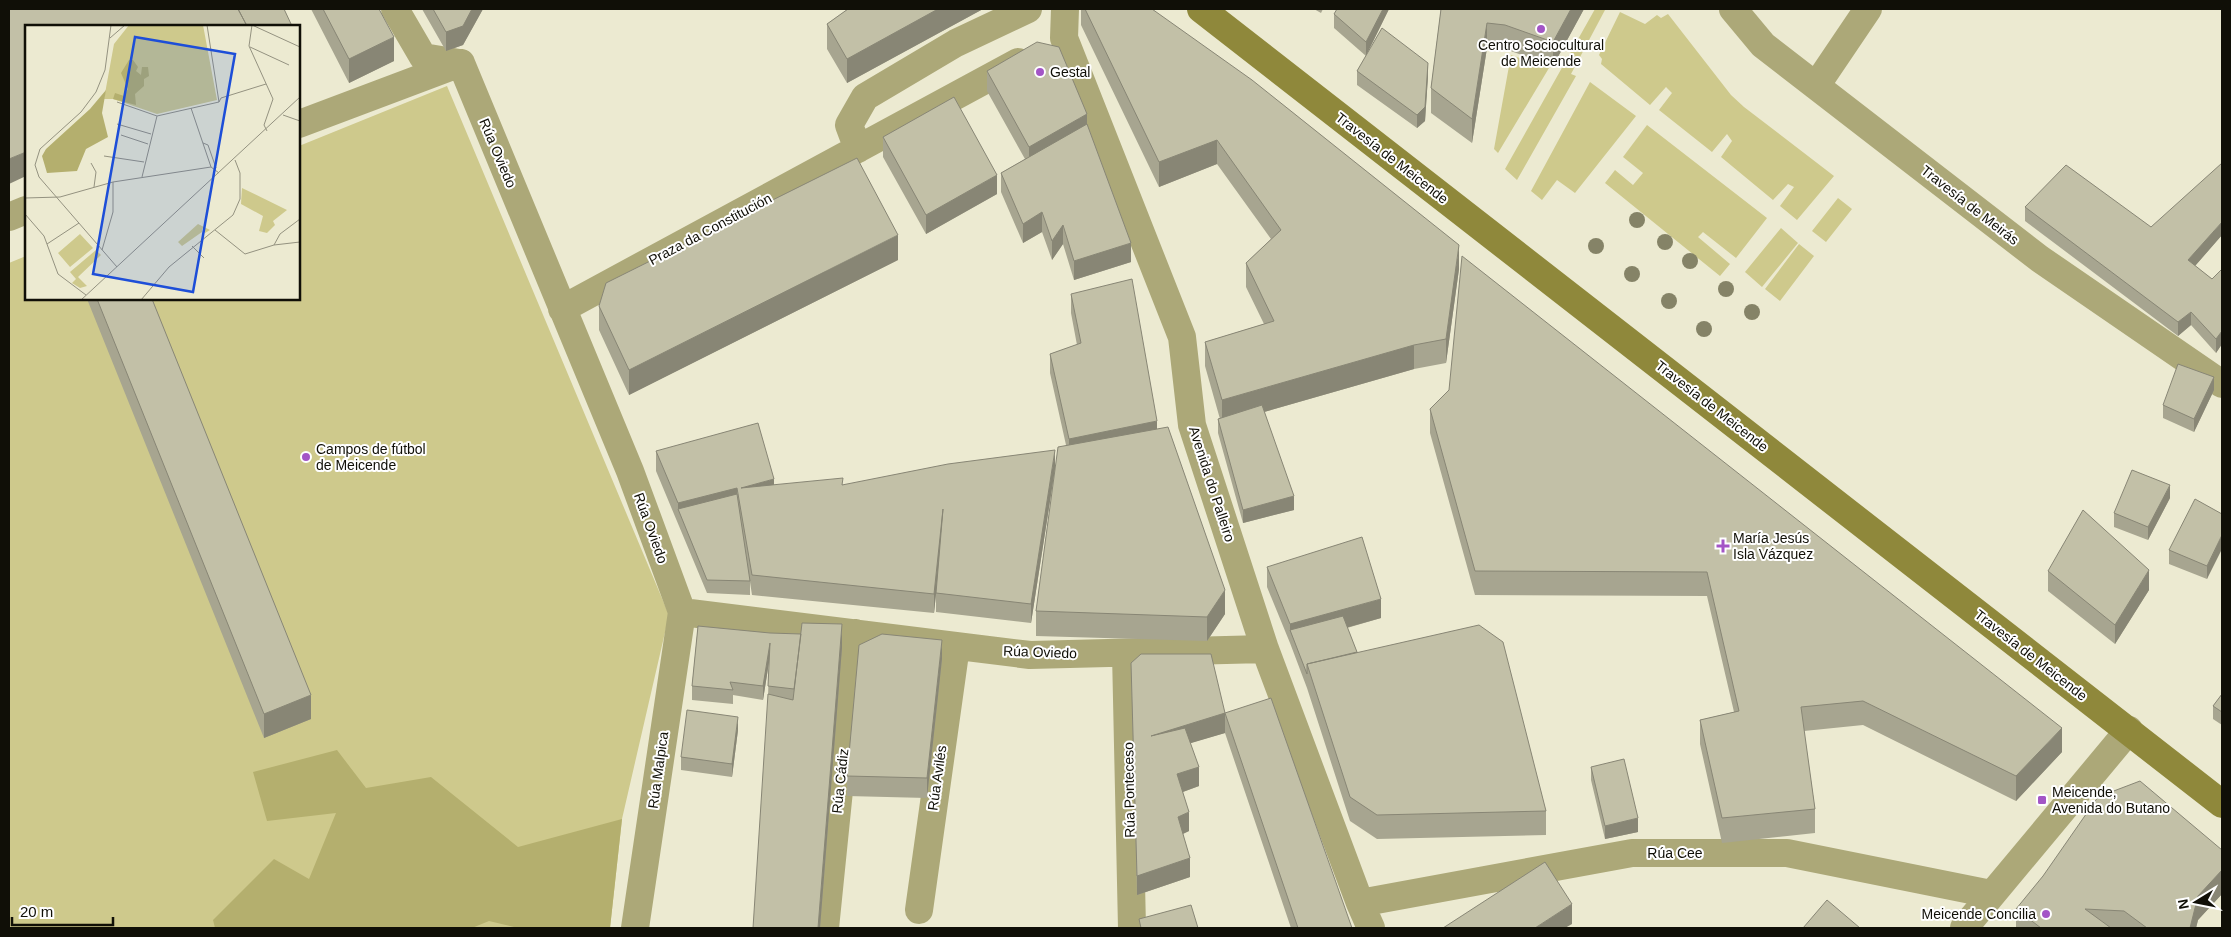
<svg xmlns="http://www.w3.org/2000/svg" width="2231" height="937" font-family="Helvetica,sans-serif">
  <style>
    .green { fill: #cec98c }
    .forest { fill: #b4af6e }
    .lines { fill: none; stroke-linecap: round; stroke-linejoin: round }
    .minor { stroke: #aca878; stroke-width: 28 }
    .secondary { stroke: #8f883b; stroke-width: 28 }
    .tree { fill: #858367 }
    .wall { fill: #a7a590 }
    .shaded-wall { fill: #888675 }
    .building { fill: #c2c0a7; stroke: #888675 }
    .poi-dot { fill: #a355c6; stroke: #fff; stroke-width: 2 }
    .labels { text-anchor: middle; stroke-width: 4; stroke-linejoin: round; paint-order: stroke }
    .poi-label { font-size: 14px; fill: #100f07; stroke: #fff; text-anchor: start }
    .street-label { font-size: 14px; fill: #100f07; stroke: #fff }
    .inset-road { fill: none; stroke: #949280; stroke-width: 1 }
    .view { fill: #1d4ed8; fill-opacity: 0.15; stroke: #1d4ed8; stroke-width: 2.5 }
    .inset-edge { fill: none; stroke: #100f07; stroke-width: 2.5 }
  </style>
  <rect width="100%" height="100%" fill="#ecead1"/>
  <path class="green" d="M1595 9 1605 10 1571 74 1576 76 1517 180 1505 169Z
    M1620 12 1645 24 1657 15 1661 18 1668 14 1731 95 1744 107 1834 176 1797 220 1780 206 1794 187 1788 184 1773 200 1721 157 1732 141 1727 134 1712 152 1659 110 1672 93 1666 87 1650 105 1601 64 1602 59 1599 55Z
    M1511 55 1549 68 1498 153 1494 149Z
    M1590 82 1636 116 1575 193 1557 180 1542 200 1531 191Z
    M447 86 669 615 622 819 610 928H9V263L26 256V299H299V146Z
    M1647 125 1767 218 1736 258 1703 232 1698 237 1730 264 1720 276 1605 183 1615 170 1633 185 1643 173 1623 157Z
    M1838 198 1852 209 1826 242 1812 231Z
    M1781 228 1798 243 1762 287 1745 272Z
    M1799 244 1814 256 1780 301 1765 289Z"/>
  <path class="forest" d="M337 750 366 788 431 777 518 847 622 819 610 928H518L489 921 472 928H215L213 920 274 859 309 879 336 813 267 821 253 772Z"/>
  <g class="lines">
    <path class="minor" d="M395 9 423 57 459 63
      M1065 9 1064 38 1182 337 1192 425 1265 649 1360 903 1371 928
      M1733 9 1763 45 2040 259 2222 384
      M461 63 630 471 682 612 635 928
      M1816 86 1868 9
      M299 124 461 63
      M858 149 849 125 865 97 956 43 1028 9
      M9 217 26 210
      M562 309 1018 62
      M682 612 1030 655 1265 649
      M1126 653 1132 928
      M1360 903 1632 853H1787L1991 894
      M919 910 956 646
      M825 928 855 633
      M1964 928 2129 730"/>
    <path class="secondary" d="M1201 9 2222 804"/>
  </g>
  <g class="tree">
    <circle cx="1637" cy="220" r="8"/>
    <circle cx="1665" cy="242" r="8"/>
    <circle cx="1596" cy="246" r="8"/>
    <circle cx="1690" cy="261" r="8"/>
    <circle cx="1632" cy="274" r="8"/>
    <circle cx="1726" cy="289" r="8"/>
    <circle cx="1669" cy="301" r="8"/>
    <circle cx="1752" cy="312" r="8"/>
    <circle cx="1704" cy="329" r="8"/>
  </g>
  <path class="wall" d="M311 9H379L394 61 349 83Z
    M422 9H483L463 45 446 51Z
    M848 9H983L847 83 827 49V24Z
    M1081 9H1152L1459 269 1446 363 1414 369 1264 412 1294 510 1243 523 1218 433V419H1220L1205 366V342L1264 324 1246 287V263L1271 239 1217 164 1159 187 1081 25Z
    M1314 9H1323L1321 13Z
    M1389 9 1367 53 1428 76 1425 121 1417 128 1357 85V71L1366 56 1334 28V14Z
    M1441 9H1584L1553 66 1505 49 1487 48 1472 143 1431 113V88Z
    M987 71 1087 124 1131 262 1074 280 1063 244 1052 260 1042 232 1023 243 1001 192V173L1025 159 987 91Z
    M883 137 997 194 926 234 883 157Z
    M2025 207 2151 227 2222 235 2195 266 2212 279 2222 269V344L2216 353 2191 325 2178 336 2025 221Z
    M898 260 629 395 599 330V306Z
    M1071 294 1157 429 1225 614 1207 641 1036 636V611L1066 445 1050 373V354L1077 345 1071 313Z
    M87 299H152L311 719 264 738Z
    M2214 390 2194 432 2163 418V405Z
    M1430 409 2062 752 2016 801 1863 725 1804 731 1815 809V833L1722 843 1700 744V720L1734 712 1707 596 1475 595 1430 433Z
    M656 451 774 485H843L1055 469 1031 623 936 612V593L938 575 934 613 752 595 750 582V595L707 593 656 471Z
    M2170 498 2148 540 2114 527V513Z
    M2222 514 2207 579 2169 564V550Z
    M1267 567 1381 618 1347 628 1357 652 1546 811V835L1377 839 1350 821 1307 688 1290 643 1267 587Z
    M2048 571 2149 590 2115 644 2048 591Z
    M698 626 842 648 820 928 768 699 769 662 763 700 733 695V704L692 700V686Z
    M942 659 927 798 847 796V776Z
    M1131 663 1225 713 1352 928H1291L1225 733 1190 743 1199 786 1183 792 1189 831 1183 834 1190 877 1137 895Z
    M2222 694V725L2213 719V706Z
    M738 730 732 777 681 770V757Z
    M1591 767 1638 832 1605 839 1591 780Z
    M2222 850V894L2198 920 2196 928H2016V909Z"/>
  <path class="shaded-wall" d="M472 9H483L463 45 446 51V32Z
    M938 9H983L847 83V59Z
    M1383 9H1389L1366 56V42Z
    M1571 9H1584L1553 66V42Z
    M1487 23V48L1472 143V119Z
    M394 37V61L349 83V59Z
    M1428 63V76L1425 121 1417 128V115Z
    M1087 114V133L1029 166V147Z
    M1217 140V164L1159 187V162Z
    M26 152V176L9 184V159Z
    M997 175V194L926 234V215Z
    M1042 212V232L1023 243V224Z
    M2222 222V235L2188 274V260Z
    M1063 225V244L1052 260V241Z
    M898 235V260L629 395V370Z
    M1131 243V262L1074 280V261Z
    M1459 245V269L1446 363V339Z
    M2191 312V325L2178 336V322Z
    M2222 331V344L2216 353V339Z
    M1414 345V369L1222 424V400Z
    M2214 377V390L2194 432V419Z
    M1157 421V441L1069 459V439Z
    M1055 450V469L1031 623V604Z
    M774 479V498L741 488Z
    M2170 485V498L2148 540V527Z
    M737 488V508L678 509V503Z
    M1294 496V510L1243 523V510Z
    M943 509V528L934 613V594Z
    M2222 535V549L2207 579V566Z
    M2149 570V590L2115 644V625Z
    M1225 590V614L1207 641V617Z
    M1381 599V618L1295 642 1290 630V624Z
    M842 624V648L820 928H818Z
    M942 640V659L927 798V778Z
    M770 643V656L763 700V686Z
    M311 695V719L264 738V714Z
    M1225 713V733L1151 755V736Z
    M738 717V730L732 777V764Z
    M2062 728V752L2016 801V776Z
    M1199 767V786L1177 794V774Z
    M1189 812V831L1178 836V817Z
    M1638 818V832L1605 839V826Z
    M1190 858V877L1137 895V876Z
    M2222 870V894L2198 920 2196 928H2190L2198 896Z
    M1572 904V924L1565 928H1535Z"/>
  <path class="building" d="M9 9H238L247 26H26V152L9 159Z
    M238 9H284L292 26H247Z
    M323 9H379L394 37 349 59Z
    M433 9H472L463 26 446 32Z
    M848 9H938L847 59 827 24Z
    M1085 9H1152L1252 80 1459 245 1446 339 1414 345 1222 400 1205 342 1274 321 1246 263 1281 230 1217 140 1159 162Z
    M1337 9H1383L1366 42 1334 14Z
    M1441 9H1571L1553 42 1505 25 1487 23 1472 119 1431 88Z
    M1382 28 1428 63 1425 107 1417 115 1357 71Z
    M1037 42 1059 47 1087 114 1029 147 987 71Z
    M954 97 997 175 926 215 883 137Z
    M1087 124 1131 243 1074 261 1063 225 1052 241 1042 212 1023 224 1001 173Z
    M857 158 898 235 629 370 599 306 606 283Z
    M2222 163V222L2188 260 2212 279 2222 269V331L2216 339 2191 312 2178 322 2025 207 2066 165 2151 227Z
    M1462 256 2062 728 2016 776 1863 701 1801 707 1815 809 1722 818 1700 720 1739 711 1707 572 1475 571 1430 409 1449 390Z
    M1132 279 1157 421 1069 439 1050 354 1081 343 1071 294Z
    M97 299H152L311 695 264 714Z
    M2178 364 2214 377 2194 419 2163 405Z
    M1262 405 1294 496 1243 510 1218 419Z
    M758 423 774 479 741 488 843 478 842 485 948 464 1055 450 1031 604 936 593 943 509 934 594 752 575 737 488 678 503 656 451Z
    M1168 427 1225 590 1207 617 1036 611 1058 447Z
    M2132 470 2170 485 2148 527 2114 513Z
    M737 494 750 581 707 580 678 509Z
    M2195 499 2222 514V535L2207 566 2169 550Z
    M2083 510 2149 570 2115 625 2048 571Z
    M1362 537 1381 599 1290 624 1267 567Z
    M1343 616 1357 652 1307 664V674L1290 630Z
    M802 623 842 624 818 928H753L768 694 793 700Z
    M1479 625 1503 642 1546 811 1377 815 1350 797 1307 664Z
    M698 626 770 633 801 634 794 689 768 686 770 643 763 686 730 682 733 690 692 686Z
    M882 634 942 640 927 778 847 776 859 645Z
    M1141 654H1211L1225 713 1151 736 1185 728 1199 767 1177 774 1189 812 1178 817 1190 858 1137 876 1131 663Z
    M2222 694V712L2213 706Z
    M1271 698 1352 928H1298L1225 713Z
    M687 710 738 717 732 764 681 757Z
    M1624 759 1638 818 1605 826 1591 767Z
    M2140 781 2222 850V870L2198 896 2190 928H2147L2124 911 2085 909 2111 928H2041L2016 909 2043 876 2098 797Z
    M1545 862 1572 904 1535 928H1443Z
    M1827 900 1860 928H1803Z
    M1191 905 1198 928H1141L1139 919Z"/>
  <g class="poi-dot">
    <circle cx="1541" cy="29" r="5"/>
    <circle cx="1040" cy="72" r="5"/>
    <circle cx="306" cy="457" r="5"/>
    <path d="M1720.5 538.5h5v5h5v5h-5v5h-5v-5h-5v-5h5z"/>
    <rect x="2037" y="795" width="10" height="10" rx="2.5"/>
    <circle cx="2046" cy="914" r="5"/>
  </g>
  <g class="labels">
    <g class="poi-label">
      <text x="1541" y="50" text-anchor="middle">Centro Sociocultural<tspan x="1541" dy="16">de Meicende</tspan></text>
      <text x="1050" y="77">Gestal</text>
      <text x="316" y="454">Campos de fútbol<tspan x="316" dy="16">de Meicende</tspan></text>
      <text x="1733" y="543">María Jesús<tspan x="1733" dy="16">Isla Vázquez</tspan></text>
      <text x="2052" y="797">Meicende,<tspan x="2052" dy="16">Avenida do Butano</tspan></text>
      <text x="2036" y="919" text-anchor="end">Meicende Concilia</text>
    </g>
    <g class="street-label">
      <text transform="translate(498 153) rotate(67)" y="5">Rúa Oviedo</text>
      <text transform="translate(1392 158) rotate(38)" y="5">Travesía de Meicende</text>
      <text transform="translate(1970 205) rotate(38)" y="5">Travesía de Meirás</text>
      <text transform="translate(710 229) rotate(-28)" y="5">Praza da Constitución</text>
      <text transform="translate(1712 406) rotate(38)" y="5">Travesía de Meicende</text>
      <text transform="translate(1212 484) rotate(72)" y="5">Avenida do Palleiro</text>
      <text transform="translate(651 528) rotate(70)" y="5">Rúa Oviedo</text>
      <text transform="translate(1040 652) rotate(2)" y="5">Rúa Oviedo</text>
      <text transform="translate(2031 655) rotate(38)" y="5">Travesía de Meicende</text>
      <text transform="translate(658 770) rotate(-82)" y="5">Rúa Malpica</text>
      <text transform="translate(937 778) rotate(-82)" y="5">Rúa Avilés</text>
      <text transform="translate(840 781) rotate(-84)" y="5">Rúa Cádiz</text>
      <text transform="translate(1129 790) rotate(-91)" y="5">Rúa Ponteceso</text>
      <text x="1675" y="858">Rúa Cee</text>
    </g>
  </g>
  <g transform="translate(25 25)">
    <rect width="275" height="275" fill="#ecead1"/>
    <path d="M104 0H178L192 75 132 89 88 74H79L89 19ZM217 163 262 185 248 196 250 200 242 208 234 206 238 191 216 179ZM173 199 185 205 180 208 177 203V207L157 221 153 217ZM55 209 68 223 45 242 33 228ZM71 225 76 230 53 252 62 261 55 263 47 258 51 254 45 247Z" fill="#cec98c"/>
    <path d="M104 35H108L113 42 111 46 116 50 117 42H123L124 51 119 54V61L110 69 111 80 88 74 90 68 99 71 103 64 96 48ZM81 65 77 88 83 112 61 124 52 146 22 148 17 131 21 124 65 84Z" fill="#b4af6e"/>
    <path class="inset-road" d="M86 0 80 45 71 67 56 87 15 124 10 140 14 152 92 242M182 0 194 77M227 0 224 21 248 74 239 100 242 106M227 0 275 22M85 13 100 0M225 22 264 40M92 77 132 91 194 77M194 77 196 73 241 59M166 83 186 142 194 148M258 90 275 96M92 99 126 109M96 110 123 119M178 118 183 120 191 143M79 131 119 137M66 138 71 147 69 162M117 152 132 91M0 173 35 172 88 157 186 142M0 189 19 211 33 249 61 270M190 205 220 229 249 220 275 217M22 219 54 198M249 220 255 209 275 194M167 221 179 233M77 225 88 187V157M56 275 275 72M116 275 144 242 208 190 215 174V148L210 135"/>
    <path class="view" d="M110 12 210 29 168 267 68 249Z"/>
    <rect width="275" height="275" class="inset-edge"/>
  </g>
  <rect width="2231" height="937" fill="none" stroke="#100f07" stroke-width="20"/>
  <g transform="translate(2196 902) rotate(260)" stroke="#ffffff" stroke-width="4" paint-order="stroke">
  <path d="M0-4L9 19L0 12L-9 19Z" fill="#100f07"/>
  <text y="-8" font-size="14" font-weight="bold" text-anchor="middle" fill="#100f07">N</text>
  </g>
  <path d="M12 917v8h101v-8" fill="none" stroke="#100f07" stroke-width="2.5"/>
  <text x="20" y="917" font-size="15" fill="#100f07" stroke="#ffffff" stroke-width="4" paint-order="stroke">20 m</text>
</svg>
